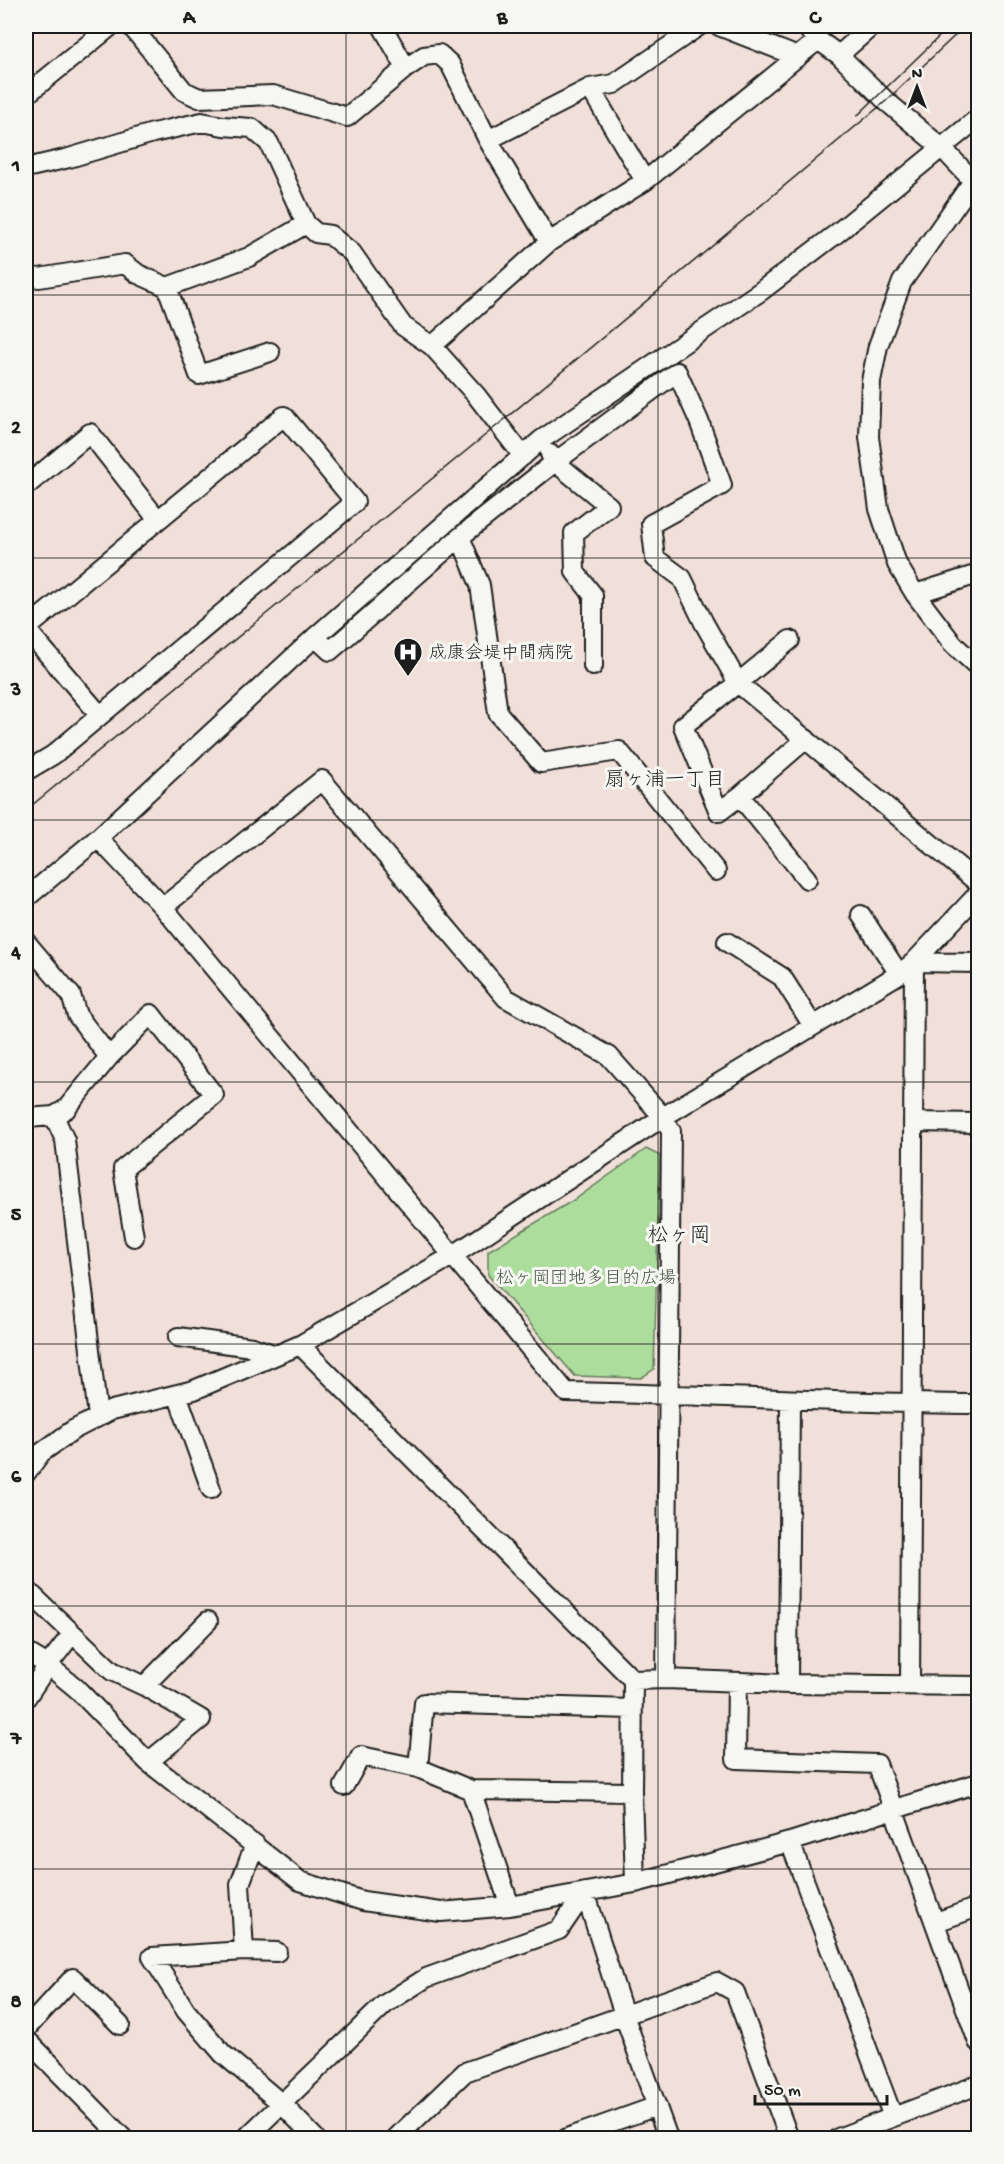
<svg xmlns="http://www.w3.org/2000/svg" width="1004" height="2164" font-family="'Gochi Hand','Klee One',sans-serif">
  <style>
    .green { fill: #addd9d; stroke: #647c5c; stroke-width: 1.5 }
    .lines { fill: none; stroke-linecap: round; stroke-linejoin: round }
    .minor-casing { stroke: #1c1c1c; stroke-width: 22 }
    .minor { stroke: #f6f6f2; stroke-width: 18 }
    .tram { stroke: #1c1c1c; stroke-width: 1.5 }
    .wall { fill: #c59489; stroke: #1c1c1c; stroke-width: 1.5 }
    .building { fill: #e5ac9f; stroke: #1c1c1c; stroke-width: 1.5 }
    .grid { fill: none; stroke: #1c1c1c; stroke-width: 1.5; stroke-opacity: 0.55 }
    .labels { text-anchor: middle; stroke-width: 6; stroke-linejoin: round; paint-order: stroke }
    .poi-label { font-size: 18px; fill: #1c1c1c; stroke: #f6f6f2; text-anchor: start }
    .park-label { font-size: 18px; fill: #485643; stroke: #f6f6f2 }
    .neighbourhood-label { font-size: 20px; fill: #1c1c1c; stroke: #f6f6f2 }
    .quarter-label { font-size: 21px; fill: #1c1c1c; stroke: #f6f6f2 }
    .neatline { fill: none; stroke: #1c1c1c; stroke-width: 2 }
    .grid-label { font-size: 20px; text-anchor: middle; font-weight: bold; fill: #1c1c1c }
  </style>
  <rect width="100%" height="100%" fill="#f1e0d9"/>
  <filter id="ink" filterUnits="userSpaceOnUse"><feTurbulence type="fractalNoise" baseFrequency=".0167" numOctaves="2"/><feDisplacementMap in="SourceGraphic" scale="12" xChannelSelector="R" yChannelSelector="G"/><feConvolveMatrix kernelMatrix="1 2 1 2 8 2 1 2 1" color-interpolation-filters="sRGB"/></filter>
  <g filter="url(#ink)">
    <path class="green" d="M646 1149 660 1156 654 1369 641 1378 575 1376 488 1275V1251L577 1198Z"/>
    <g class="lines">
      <g class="minor-casing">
        <path id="minor" d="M131 26 184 91 199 98 273 95 347 117 406 68 382 26
          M719 26 798 57
          M805 26 818 40 839 55 886 101 943 149 978 186
          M839 55 872 26
          M406 68 424 56 439 54 450 64 488 140 590 88 614 84 699 26
          M590 88 645 181
          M26 95 111 26
          M488 140 549 242
          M26 168 69 158 153 133 202 122 223 126 252 128 269 143 306 224 316 233 330 235 352 253 403 326 432 346 476 395 523 456
          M973 181 902 282 878 346 871 381 869 437 879 509 897 564 915 594 953 644 978 667
          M26 276 39 278 125 264 138 274 167 287 249 257 306 224
          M167 287 199 375 270 352
          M432 346 549 242 645 181 818 40
          M550 454 555 462 609 506 574 533 575 572 593 595V666
          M26 486 90 433 158 520 284 416 355 502 53 755 26 771
          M460 537 480 585 498 713 541 763 619 751 716 871
          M915 594 978 574
          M26 629 158 520
          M26 629 99 714
          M315 637 330 651 460 537 555 462 677 372 699 421 722 485 651 524 655 558 682 578 704 623 738 683 790 640
          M806 739 740 796 719 812 683 726 738 683 978 883
          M740 796 807 879
          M98 838 163 907 566 1392C703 1394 841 1404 978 1404
          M26 898 98 838 315 637 541 440 761 291 836 234 978 118
          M163 907 322 780 506 998 609 1056 663 1117 671 1131 666 1679
          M861 915 899 974
          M26 942 71 995 77 1015 109 1057
          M727 942 782 977 813 1026
          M914 962 978 963
          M54 1116 65 1140 98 1417
          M26 1118 54 1116 66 1109 109 1057 151 1014 214 1095 123 1169 134 1237
          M913 1122 978 1123
          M178 1337 252 1347 276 1355
          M300 1345 633 1680 666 1679 788 1684 978 1686
          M177 1394 211 1489
          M26 1473 41 1453 73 1430 112 1410 194 1390 300 1345 452 1256 663 1117 899 974 914 962 978 894
          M26 1589 112 1671 144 1686 201 1719 148 1762
          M26 1652 48 1665 76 1688 148 1762 300 1881 363 1901 441 1912 510 1906 635 1883 790 1842 978 1783
          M633 1680 632 1792 635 1883
          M737 1682 736 1759 877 1764 978 2042
          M788 1684 790 1400
          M910 1685 914 962
          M144 1686 208 1621
          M26 1698 48 1665 72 1634
          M344 1786 361 1756 418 1768
          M471 1790 510 1906
          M632 1792 471 1790 418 1768 424 1703 632 1709
          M790 1842 893 2117
          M585 1892 624 2015 668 2138
          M936 1922 978 1907
          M244 1951 240 1884 255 1844
          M277 1952 244 1951 152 1957 186 2011 223 2054 282 2104 315 2138
          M26 2029 73 1978 120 2025
          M26 2039 123 2138
          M246 2138 385 2004 426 1978 559 1930 585 1892
          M396 2138 465 2072 717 1982 735 1992 789 2138
          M567 2138 657 2106
          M838 2138 978 2085"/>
      </g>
      <use href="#minor" class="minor"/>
      <path class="tram" d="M857 116 950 26
        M26 810 499 424 886 101 965 26"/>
    </g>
    <path class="wall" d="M26 1294 28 1323V1335H26Z"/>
    <path class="building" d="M26 1294 28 1323H26Z"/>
  </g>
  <path class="grid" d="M346 26V2138M658 26V2138M26 295H978M26 558H978M26 820H978M26 1082H978M26 1344H978M26 1606H978M26 1869H978"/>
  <defs>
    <g id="hospital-pin" transform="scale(1.5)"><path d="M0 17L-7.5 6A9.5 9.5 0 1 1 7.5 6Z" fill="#1c1c1c" stroke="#f6f6f2"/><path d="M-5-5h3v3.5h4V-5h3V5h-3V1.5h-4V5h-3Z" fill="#fff"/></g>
  </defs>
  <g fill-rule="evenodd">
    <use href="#hospital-pin" x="408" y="652"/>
  </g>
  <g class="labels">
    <g class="poi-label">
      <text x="429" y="658">成康会堤中間病院</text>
    </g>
    <g class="park-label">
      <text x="586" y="1283">松ヶ岡団地多目的広場</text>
    </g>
    <g class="neighbourhood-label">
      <text x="665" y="785">扇ヶ浦一丁目</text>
    </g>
    <g class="quarter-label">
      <text x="679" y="1241">松ヶ岡</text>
    </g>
  </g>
  <rect width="1004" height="2164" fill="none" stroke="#f6f6f2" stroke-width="66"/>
  <g transform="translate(917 87)" stroke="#f6f6f2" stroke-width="4.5" paint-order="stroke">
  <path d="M0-4.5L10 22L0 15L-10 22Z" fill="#1c1c1c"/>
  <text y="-9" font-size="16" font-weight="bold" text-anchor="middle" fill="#1c1c1c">N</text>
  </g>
  <path d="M755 2095v9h132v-9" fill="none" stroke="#1c1c1c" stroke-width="3"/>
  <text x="764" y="2095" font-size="18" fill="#1c1c1c" stroke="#f6f6f2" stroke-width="4.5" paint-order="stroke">50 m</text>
  <rect x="33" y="33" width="938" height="2098" class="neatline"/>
  <g class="grid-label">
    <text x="189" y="23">A</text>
    <text x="502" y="23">B</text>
    <text x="815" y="23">C</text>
    <text x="16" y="171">1</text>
    <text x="16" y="433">2</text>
    <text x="16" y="695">3</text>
    <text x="16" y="958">4</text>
    <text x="16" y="1220">5</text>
    <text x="16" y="1482">6</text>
    <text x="16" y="1744">7</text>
    <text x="16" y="2007">8</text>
  </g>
</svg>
